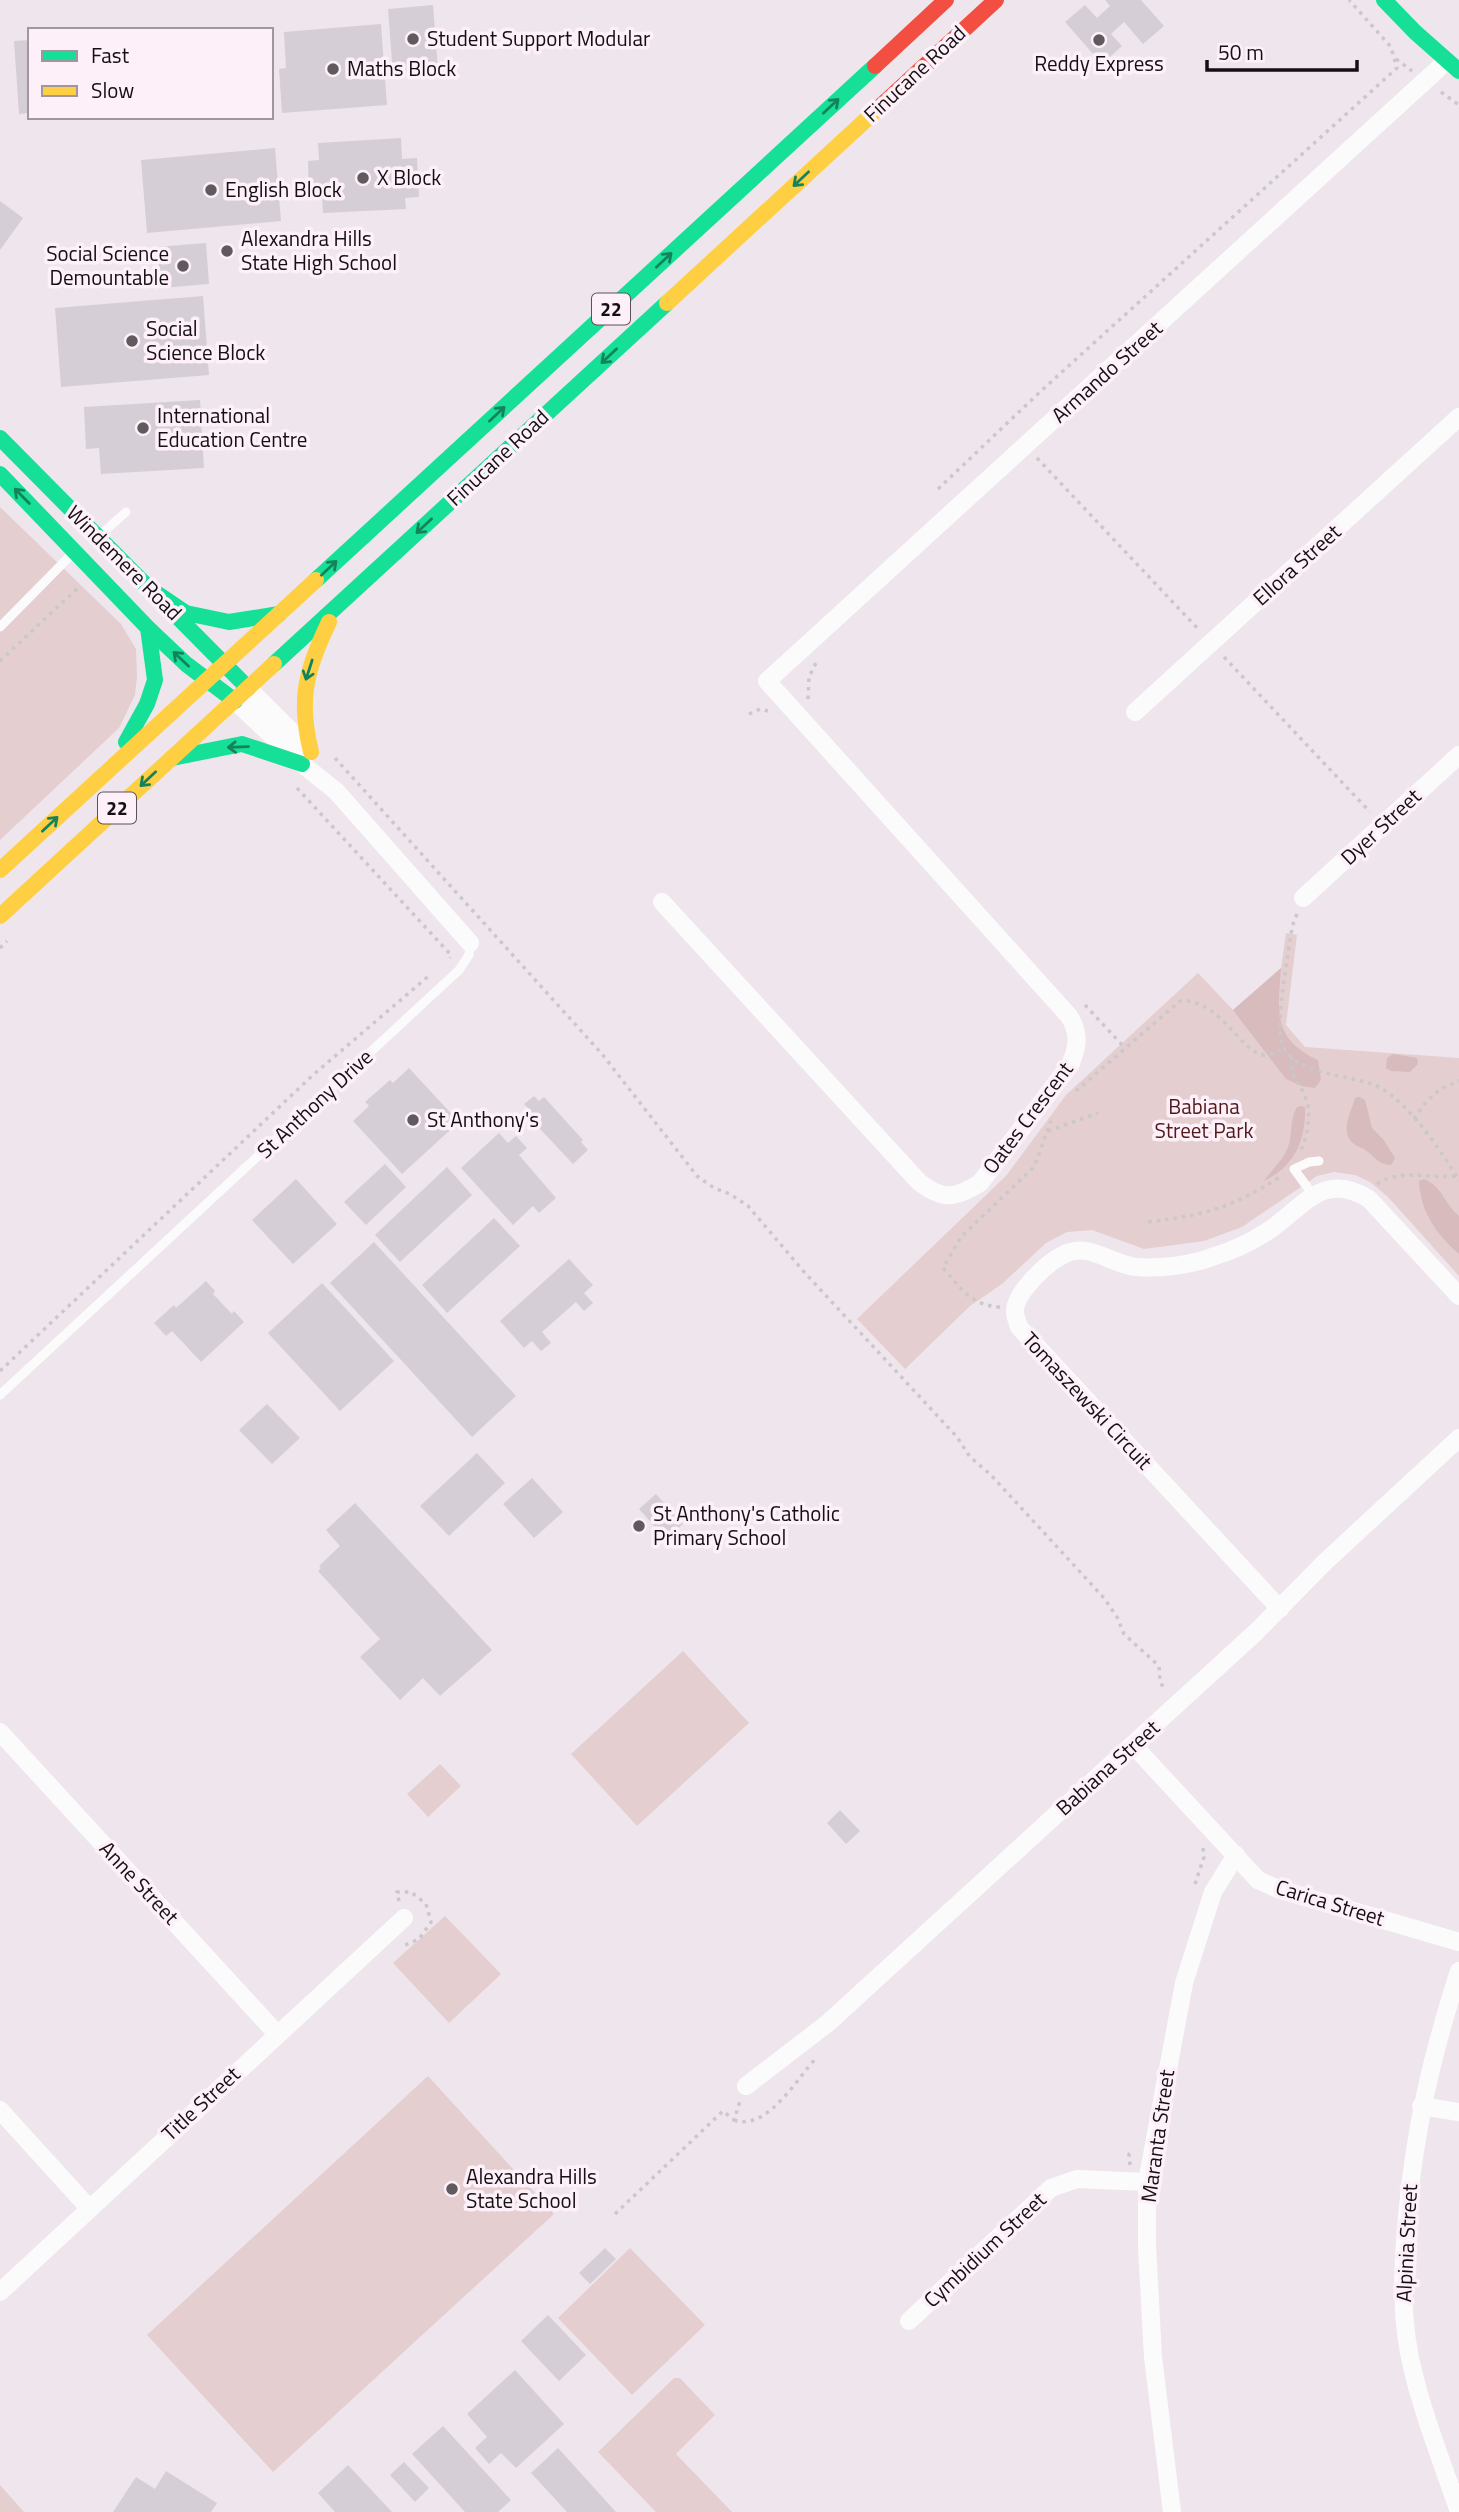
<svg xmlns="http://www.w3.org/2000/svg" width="1459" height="2512" font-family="'Titillium Web',sans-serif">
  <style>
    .green { fill: #e4ced0 }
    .forest { fill: #d7bbbd }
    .building { fill: #d6ced6 }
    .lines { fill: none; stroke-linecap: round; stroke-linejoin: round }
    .path { stroke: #cac8ca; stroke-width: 3.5; stroke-dasharray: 3.5 5; stroke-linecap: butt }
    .lane { stroke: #fcfbfc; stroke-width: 9 }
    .street { stroke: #fcfbfc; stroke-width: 18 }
    .fast { stroke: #16e098; stroke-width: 16 }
    .slow { stroke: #ffcf43; stroke-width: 16 }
    .jam { stroke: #f24e42; stroke-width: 16 }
    .oneway { stroke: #15825c }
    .poi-dot { fill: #605a5e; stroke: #fdf0f9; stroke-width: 2.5 }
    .labels { text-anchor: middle; stroke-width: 7; stroke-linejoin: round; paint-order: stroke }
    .shield { fill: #fdf0f9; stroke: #5a5257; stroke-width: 2 }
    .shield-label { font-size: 19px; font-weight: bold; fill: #140f12 }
    .poi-label { font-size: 21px; fill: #140f12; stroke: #fdf0f9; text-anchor: start }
    .street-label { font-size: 21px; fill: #140f12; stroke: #fdf0f9 }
    .park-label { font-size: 21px; fill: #50191b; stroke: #fdf0f9 }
  </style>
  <rect width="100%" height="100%" fill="#eee6ec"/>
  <path class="green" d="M0 507 121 624 136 649 137 676 135 695 119 728 0 840Z
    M1286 933 1297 935 1286 1025 1305 1047 1459 1058V1276L1388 1197 1370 1182 1355 1175 1334 1172 1317 1176 1242 1227 1204 1241 1144 1249 1092 1230 1067 1232 1046 1243 1002 1284 970 1306 905 1369 857 1319 1006 1176 1066 1095 1198 973 1233 1010 1281 968Z
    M683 1651 749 1723 637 1826 571 1754Z
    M440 1764 461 1786 428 1817 407 1794Z
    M445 1916 501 1974 449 2023 393 1963Z
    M428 2076 554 2214 273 2472 147 2335Z
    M630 2248 705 2325 632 2395 558 2318Z
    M674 2378H680L715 2415 676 2454 732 2512H656L598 2452Z
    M0 2485 24 2512H0Z"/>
  <path class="forest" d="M1281 968C1278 1011 1272 1039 1318 1060L1321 1080 1315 1088 1302 1086 1286 1079 1233 1010Z
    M1393 1054 1417 1058 1418 1064 1410 1072 1391 1071 1386 1068 1387 1058Z
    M1359 1097 1365 1100 1372 1128 1383 1139 1395 1158 1391 1165C1380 1165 1377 1159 1368 1152 1364 1148 1358 1147 1354 1144 1339 1133 1351 1112 1355 1098Z
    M1301 1106 1305 1107C1306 1140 1295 1166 1264 1181 1272 1169 1283 1161 1288 1147 1293 1134 1289 1120 1297 1107Z
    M1424 1179C1443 1187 1444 1204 1459 1216V1254C1437 1235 1420 1211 1419 1181Z"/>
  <path class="building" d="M1105 0H1141L1164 26 1143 44 1124 22 1111 34 1122 46 1102 64 1065 22 1085 5 1097 18 1110 6Z
    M433 5 438 70 393 74 388 9Z
    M381 24 387 105 282 113 279 69 286 68 284 32Z
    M30 40V113L19 114 14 41Z
    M401 138 402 159 417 158 419 197 405 198 406 209 323 213 322 196 309 197 308 161 319 160 318 143Z
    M275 148 281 221 147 233 141 160Z
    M0 201 23 218 0 250Z
    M206 243 209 284 161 288 157 247Z
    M203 296 209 375 61 387 55 308Z
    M200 400 204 468 101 474 99 448 86 449 84 407Z
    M409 1068 459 1122 402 1174 353 1121 369 1106 365 1102 390 1080 393 1083Z
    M534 1096 539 1101 544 1097 583 1140 581 1142 588 1150 573 1164 526 1114 530 1110 524 1104Z
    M499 1133 508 1143 516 1136 527 1148 519 1155 556 1198 539 1213 533 1206 513 1225 461 1168Z
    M385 1164 406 1187 366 1225 344 1202Z
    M447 1167 472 1195 400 1262 375 1235Z
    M296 1179 337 1224 293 1264 252 1220Z
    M494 1218 520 1246 447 1313 422 1285Z
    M374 1242 516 1396 472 1437 330 1283Z
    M569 1259 593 1285 584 1293 593 1303 584 1311 576 1302 542 1332 551 1343 541 1351 532 1341 524 1348 500 1321Z
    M206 1281 215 1291 213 1294 232 1314 234 1311 244 1322 201 1362 172 1331 166 1336 154 1323 174 1305 176 1308Z
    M322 1283 394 1361 340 1411 268 1333Z
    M267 1404 300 1438 272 1464 239 1430Z
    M477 1453 505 1483 449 1536 420 1506Z
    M532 1478 563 1512 534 1538 503 1504Z
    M656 1494 683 1524 666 1539 639 1509Z
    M355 1503 492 1650 440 1696 423 1678 400 1700 360 1657 380 1639 318 1571 321 1568 319 1566 340 1546 326 1530Z
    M840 1810 860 1831 846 1844 827 1823Z
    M605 2248 616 2259 590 2284 579 2273Z
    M548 2315 586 2355 559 2381 521 2341Z
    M515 2370 564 2424 516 2468 501 2453 489 2464 475 2448 487 2437 467 2414Z
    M443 2426 511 2500 498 2512H465L412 2454Z
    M558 2448 616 2512H567L531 2473Z
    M404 2462 429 2488 415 2502 390 2475Z
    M348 2465 392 2512H335L318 2493Z
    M166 2471 217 2503 211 2512H113L136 2477 155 2489Z"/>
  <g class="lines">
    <path class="path" d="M1396 59 1412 71
      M1441 92 1459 105
      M1037 458 1200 631
      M938 489 1041 391 1397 68 1391 47 1349 0
      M1224 657 1370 812
      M0 661 80 586
      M808 699 809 677 816 663
      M749 714 760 709 768 711
      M335 758 602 1054 697 1176 714 1188 730 1194 748 1206 805 1273 957 1437 970 1457 990 1474 1104 1598 1117 1617 1124 1634 1159 1666 1160 1681 1165 1691
      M297 788 451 955 450 958
      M1297 914 1292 927C1289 953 1275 1021 1282 1043 1293 1077 1355 1074 1381 1088 1408 1103 1444 1154 1459 1181
      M0 948 7 941
      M1085 1005 1125 1048
      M1292 1057C1290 1083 1300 1080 1306 1099 1312 1116 1307 1135 1301 1151
      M1076 1091 1180 1001C1219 998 1241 1052 1263 1055 1270 1056 1278 1051 1284 1049
      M1414 1119C1428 1098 1435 1090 1459 1081
      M1048 1131 1098 1113
      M1377 1184C1402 1168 1428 1179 1456 1176
      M1148 1222C1207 1215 1233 1207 1283 1175
      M1000 1307C970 1305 962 1289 943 1268L961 1237 1034 1167 1051 1121
      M0 1371 313 1075 431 974
      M1195 1884 1204 1857 1203 1848
      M399 1901 397 1892H411L426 1904 431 1922 419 1939 401 1947
      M734 2120C767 2132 798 2077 817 2057
      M1130 2165 1129 2154 1133 2150
      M615 2214 723 2111 734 2120 740 2101"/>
    <path class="lane" d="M98 537 126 512
      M0 627 74 552
      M1313 1195 1294 1169 1309 1162 1319 1161
      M0 1395 459 970 469 955 470 943"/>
    <path class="street" d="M248 688 307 747
      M235 701 302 764 336 791 470 943
      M1135 712 1459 417
      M1303 898 1459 755
      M662 902 919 1182C942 1200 955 1199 980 1183L1070 1065C1078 1047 1080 1033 1069 1016L767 681 1438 69 1445 60
      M1280 1609 1019 1327C1018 1323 1015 1317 1015 1312 1014 1294 1046 1264 1061 1256 1089 1240 1108 1264 1136 1267 1161 1269 1192 1265 1215 1256 1234 1250 1251 1242 1268 1231 1303 1208 1323 1170 1369 1199L1459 1296
      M0 1732 277 2034
      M1133 1745 1258 1880 1278 1889 1459 1942
      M746 2086 828 2023 1256 1632 1325 1562 1459 1438
      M1421 2106 1459 2112
      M0 2110 89 2208
      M0 2292 404 1918
      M909 2321 1051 2188 1077 2179 1147 2182
      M1172 2512 1153 2357 1147 2246V2182L1184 1983 1213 1892 1236 1855
      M1459 2512C1444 2467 1425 2421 1414 2375 1400 2323 1402 2269 1407 2216 1415 2128 1432 2055 1459 1971"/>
    <path class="fast" d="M1384 0 1415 32 1459 71
      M0 438 248 688
      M0 474 148 628 186 664 235 701
      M316 580 875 66
      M158 594 186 613 229 622 279 614
      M274 664 667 303
      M126 742 147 704 155 680 148 628
      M172 758 242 744 302 764"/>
    <path class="slow" d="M667 303 882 105
      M311 752C298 699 306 670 329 622
      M0 870 316 580
      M0 916 274 664"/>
    <path class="jam" d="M875 66 946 0
      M882 105 996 0"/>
  </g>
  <defs><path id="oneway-shaft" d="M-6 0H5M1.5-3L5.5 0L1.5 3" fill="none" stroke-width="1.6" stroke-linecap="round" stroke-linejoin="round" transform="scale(1.75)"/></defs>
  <g class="oneway">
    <use href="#oneway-shaft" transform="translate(831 106) rotate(-43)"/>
    <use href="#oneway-shaft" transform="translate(801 179) rotate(137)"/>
    <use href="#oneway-shaft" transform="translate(664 260) rotate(-43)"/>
    <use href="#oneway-shaft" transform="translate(609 356) rotate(137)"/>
    <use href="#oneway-shaft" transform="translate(497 414) rotate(-43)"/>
    <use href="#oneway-shaft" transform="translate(22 496) rotate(-135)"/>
    <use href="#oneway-shaft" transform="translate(424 526) rotate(137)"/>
    <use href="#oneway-shaft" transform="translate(329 568) rotate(-43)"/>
    <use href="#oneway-shaft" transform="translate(181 659) rotate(-137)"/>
    <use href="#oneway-shaft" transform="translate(309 670) rotate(108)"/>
    <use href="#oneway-shaft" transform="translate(238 747) rotate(178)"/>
    <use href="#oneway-shaft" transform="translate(148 779) rotate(137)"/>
    <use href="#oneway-shaft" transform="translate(50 824) rotate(-43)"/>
  </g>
  <g class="poi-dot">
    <circle cx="413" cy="39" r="7"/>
    <circle cx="1099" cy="40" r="7"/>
    <circle cx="333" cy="69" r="7"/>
    <circle cx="363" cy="178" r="7"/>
    <circle cx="211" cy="190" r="7"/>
    <circle cx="227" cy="251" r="7"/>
    <circle cx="183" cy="266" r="7"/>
    <circle cx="132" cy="341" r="7"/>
    <circle cx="143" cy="428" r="7"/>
    <circle cx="413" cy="1120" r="7"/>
    <circle cx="639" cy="1526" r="7"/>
    <circle cx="452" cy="2189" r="7"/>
  </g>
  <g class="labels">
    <g class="shield">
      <rect x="592" y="293.5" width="38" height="31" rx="5"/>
      <rect x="98" y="792.5" width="38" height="31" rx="5"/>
    </g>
    <g class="shield-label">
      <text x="611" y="316">22</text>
      <text x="117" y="815">22</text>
    </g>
    <g class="poi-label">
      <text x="427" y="46">Student Support Modular</text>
      <text x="1099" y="71" text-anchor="middle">Reddy Express</text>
      <text x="347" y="76">Maths Block</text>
      <text x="377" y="185">X Block</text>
      <text x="225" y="197">English Block</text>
      <text x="241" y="246">Alexandra Hills<tspan x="241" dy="24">State High School</tspan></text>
      <text x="169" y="261" text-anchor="end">Social Science<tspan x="169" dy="24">Demountable</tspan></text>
      <text x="146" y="336">Social<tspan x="146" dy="24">Science Block</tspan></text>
      <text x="157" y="423">International<tspan x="157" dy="24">Education Centre</tspan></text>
      <text x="427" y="1127">St Anthony's</text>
      <text x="653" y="1521">St Anthony's Catholic<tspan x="653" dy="24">Primary School</tspan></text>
      <text x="466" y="2184">Alexandra Hills<tspan x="466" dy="24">State School</tspan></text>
    </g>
    <g class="street-label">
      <text transform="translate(915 74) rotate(-43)" y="7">Finucane Road</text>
      <text transform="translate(1107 372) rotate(-42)" y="7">Armando Street</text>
      <text transform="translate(498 458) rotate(-43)" y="7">Finucane Road</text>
      <text transform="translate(124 563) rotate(45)" y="7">Windemere Road</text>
      <text transform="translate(1297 565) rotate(-42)" y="7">Ellora Street</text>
      <text transform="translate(1381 827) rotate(-43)" y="7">Dyer Street</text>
      <text transform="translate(315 1104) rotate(-43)" y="7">St Anthony Drive</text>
      <text transform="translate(1028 1118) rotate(-53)" y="7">Oates Crescent</text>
      <text transform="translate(1087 1401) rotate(47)" y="7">Tomaszewski Circuit</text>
      <text transform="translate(1108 1768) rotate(-42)" y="7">Babiana Street</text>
      <text transform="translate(139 1883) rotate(47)" y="7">Anne Street</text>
      <text transform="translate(1330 1903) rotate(17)" y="7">Carica Street</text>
      <text transform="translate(201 2104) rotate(-43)" y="7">Title Street</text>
      <text transform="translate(1158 2136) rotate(-82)" y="7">Maranta Street</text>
      <text transform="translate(1407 2243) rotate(-87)" y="7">Alpinia Street</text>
      <text transform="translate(985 2250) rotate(-43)" y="7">Cymbidium Street</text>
    </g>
    <g class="park-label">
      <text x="1204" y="1114">Babiana<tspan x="1204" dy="24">Street Park</tspan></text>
    </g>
  </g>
  <rect x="28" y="28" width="245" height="91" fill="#fdf0f9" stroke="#a0969d" stroke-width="2"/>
  <rect x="42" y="51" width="35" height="10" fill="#16e098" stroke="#a0969d" stroke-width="2"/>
  <text x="91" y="63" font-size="21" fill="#140f12">Fast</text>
  <rect x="42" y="86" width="35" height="10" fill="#ffcf43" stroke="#a0969d" stroke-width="2"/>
  <text x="91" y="98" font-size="21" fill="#140f12">Slow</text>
  <path d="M1207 60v10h150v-10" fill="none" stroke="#140f12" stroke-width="3.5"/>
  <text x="1218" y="60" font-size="21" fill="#140f12" stroke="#fdf0f9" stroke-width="5" paint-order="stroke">50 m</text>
</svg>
